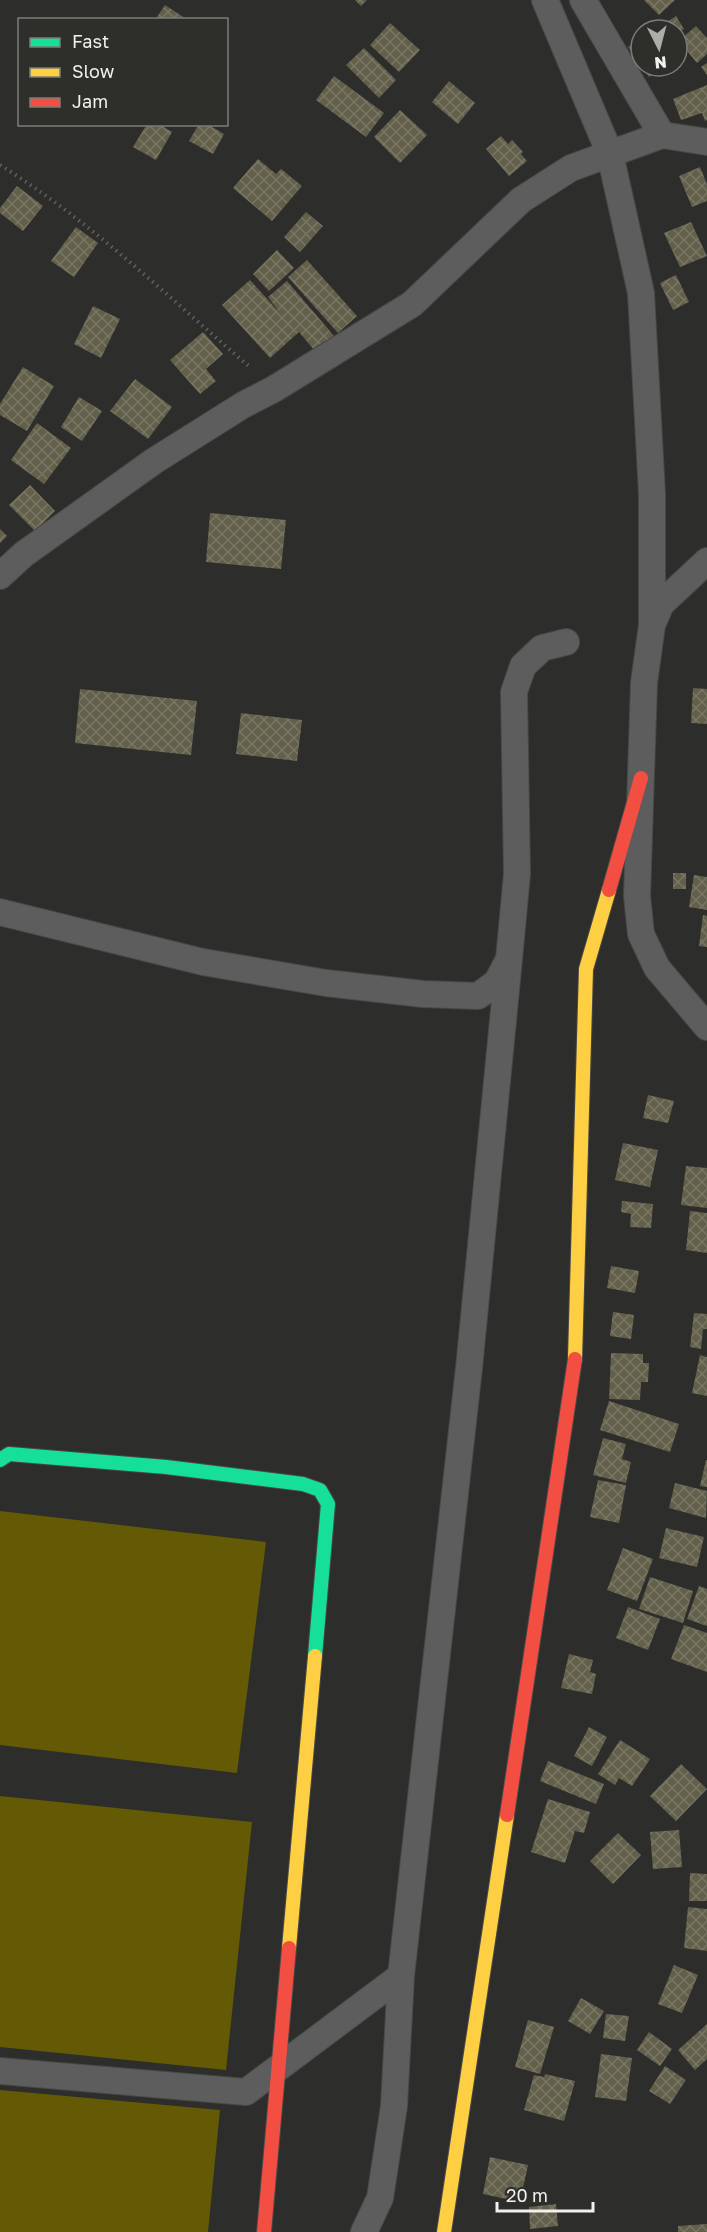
<svg xmlns="http://www.w3.org/2000/svg" width="707" height="2232" font-family="'Golos Text',sans-serif">
  <style>
    .water { fill: #645904 }
    .building { fill: url(#building-cross-hatch) }
    .lines { fill: none; stroke-linecap: round; stroke-linejoin: round }
    .street-casing { stroke: #484847; stroke-width: 28 }
    .fast-casing { stroke: #484847; stroke-width: 16 }
    .slow-casing { stroke: #484847; stroke-width: 16 }
    .jam-casing { stroke: #484847; stroke-width: 16 }
    .path { stroke: #616160; stroke-width: 4; stroke-dasharray: 1.5 4.5; stroke-linecap: butt }
    .street { stroke: #5d5d5d; stroke-width: 26 }
    .fast { stroke: #16e098; stroke-width: 14 }
    .slow { stroke: #ffcf43; stroke-width: 14 }
    .jam { stroke: #f24e42; stroke-width: 14 }
  </style>
  <defs>
    <pattern id="building-cross-hatch" width="8" height="8" patternUnits="userSpaceOnUse" patternTransform="scale(1.5)"><rect width="8" height="8" fill="#625f4a"/><path d="M0 0l8 8M0 8l8-8" fill="none" stroke="#797664"/></pattern>
  </defs>
  <rect width="100%" height="100%" fill="#2d2d2c"/>
  <path class="water" d="M0 1511 266 1542 237 1773 0 1745Z
    M0 1796 252 1822 226 2070 0 2047Z
    M0 2090 220 2110 208 2232H0Z"/>
  <path class="building" d="M355 0H367L361 6Z
    M644 0H675L659 15Z
    M165 5 188 20H155Z
    M676 16 684 29 677 34V30H655Z
    M390 23 420 50 399 72 370 45Z
    M696 26 707 38V54L697 63 679 41Z
    M641 38V66H665L649 77 628 47Z
    M364 48 396 80 379 98 346 65Z
    M707 63V75L701 67Z
    M334 76 384 113 366 137 316 100Z
    M449 81 475 103 458 124 432 102Z
    M707 85V120L705 121 702 113 681 120 673 99Z
    M400 110 427 135 400 163 374 137Z
    M147 124H159L172 132 156 160 133 147Z
    M199 124H207L224 134 213 154 189 141Z
    M501 136 508 144 512 140 523 152 521 154 527 161 509 176 486 149Z
    M258 159 276 174 281 169 302 186 272 221 233 188Z
    M700 167 707 184V201L692 207 679 176Z
    M17 186 43 206 23 231 0 213V208Z
    M306 212 323 226 300 252 284 237Z
    M691 222 707 256 680 267 664 233Z
    M76 227 98 243 74 277 51 261Z
    M277 250 294 268 269 291 253 274Z
    M307 260 357 316 338 333 288 277Z
    M676 275 689 302 673 310 660 283Z
    M250 280 280 313 268 297 287 281 334 336 315 351 299 332 270 358 222 305Z
    M93 306 120 319 101 358 74 344Z
    M203 332 223 354 206 369 216 381 200 394 170 360Z
    M23 367 54 386 27 431 0 415V404Z
    M135 379 172 407 148 439 110 411Z
    M79 397 102 411 82 441 61 427Z
    M37 423 71 448 44 484 11 460Z
    M30 485 55 511 35 531 9 505Z
    M210 513 286 520 281 569 206 562Z
    M0 529 7 536 0 543Z
    M693 688 707 689V724L691 723Z
    M80 689 197 701 191 755 75 743Z
    M241 713 302 720 297 761 236 754Z
    M673 873H686V889H673Z
    M694 875 707 877V910L689 907Z
    M703 915 707 916V947L699 946Z
    M648 1095 674 1101 668 1123 643 1118Z
    M623 1143 658 1150 650 1187 615 1180Z
    M686 1166 707 1168V1208L681 1205Z
    M622 1201 653 1204 651 1228 630 1227 631 1214 621 1212Z
    M690 1211 707 1213V1253L686 1250Z
    M611 1266 639 1271 635 1293 607 1288Z
    M613 1312 634 1315 631 1339 610 1336Z
    M694 1313 707 1314V1329H703L701 1349 690 1347Z
    M611 1353 643 1354V1363H649L648 1382H641L640 1400 609 1399Z
    M700 1355 707 1357V1396L692 1393Z
    M609 1401 679 1424 670 1452 600 1430Z
    M603 1438 626 1444 622 1459 631 1462 626 1483 593 1475Z
    M706 1460H707V1487L700 1486Z
    M598 1480 626 1485 619 1523 590 1517Z
    M675 1483 707 1491 706 1518 669 1508Z
    M666 1528 704 1537 697 1567 659 1558Z
    M623 1548 653 1559 637 1601 607 1590Z
    M650 1577 693 1591 683 1623 639 1609Z
    M699 1586 707 1589V1626L687 1619Z
    M628 1607 660 1619 648 1650 616 1638Z
    M684 1625 707 1633V1672L671 1659Z
    M569 1654 593 1660 590 1672 596 1674 592 1694 561 1688Z
    M589 1727 607 1737 592 1766 574 1756Z
    M620 1740 650 1759 632 1786 619 1778 615 1785 598 1774Z
    M548 1761 604 1784 596 1804 540 1781Z
    M681 1764 707 1789 676 1821 650 1796Z
    M548 1799 590 1812 584 1833 575 1831 565 1863 531 1852Z
    M679 1830 682 1867 653 1869 650 1832Z
    M618 1833 641 1855 613 1884 590 1861Z
    M690 1873 707 1874V1901H689Z
    M688 1907 707 1909V1951L684 1948Z
    M674 1965 698 1975 682 2013 658 2004Z
    M581 1998 604 2011 590 2034 568 2021Z
    M606 2014 629 2016 625 2041 603 2038Z
    M528 2020 554 2027 540 2074 515 2067Z
    M707 2024V2059L695 2070 678 2050Z
    M649 2032 672 2049 660 2066 637 2050Z
    M601 2054 632 2058 626 2101 595 2097Z
    M665 2066 686 2080 670 2104 649 2091Z
    M545 2074 575 2081 564 2121 524 2110 534 2075 544 2077Z
    M490 2157 528 2165 520 2202 483 2194Z
    M556 2204 558 2226 530 2229 529 2207Z
    M707 2224V2232H678V2226Z"/>
  <g class="lines">
    <g class="street-casing">
      <path id="street" d="M545 0 610 154 641 293 652 494V625L644 683 637 896 641 934 657 968 707 1027
        M583 0 662 135
        M0 576 24 554 154 461 243 405 274 389 412 304 521 200 571 168 662 135 707 142
        M652 625 661 604 707 561
        M0 912 203 962 326 983 423 994 478 996 497 982 509 959 517 874 514 692 523 666 542 648 566 642
        M0 2071 246 2092 401 1976
        M364 2232 380 2198 394 2106 401 1976 469 1368 509 959"/>
    </g>
    <g class="fast-casing">
      <path id="fast" d="M0 1460 9 1454 166 1467 303 1484 320 1490 328 1504 315 1656"/>
    </g>
    <g class="slow-casing">
      <path id="slow" d="M575 1359 586 969 609 890
        M289 1948 315 1656
        M444 2232 507 1815"/>
    </g>
    <g class="jam-casing">
      <path id="jam" d="M609 890 641 778
        M507 1815 575 1359
        M264 2232 289 1948"/>
    </g>
    <path class="path" d="M0 165C92 222 169 298 251 368"/>
    <use href="#street" class="street"/>
    <use href="#fast" class="fast"/>
    <use href="#slow" class="slow"/>
    <use href="#jam" class="jam"/>
  </g>
  <rect x="18" y="18" width="210" height="108" fill="#2e2e2b" stroke="#7c7c79" stroke-width="1.5"/>
  <rect x="30" y="38" width="30" height="9" fill="#16e098" stroke="#7c7c79" stroke-width="1.5"/>
  <text x="72" y="48" font-size="18" fill="#f0f0ed">Fast</text>
  <rect x="30" y="68" width="30" height="9" fill="#ffcf43" stroke="#7c7c79" stroke-width="1.5"/>
  <text x="72" y="78" font-size="18" fill="#f0f0ed">Slow</text>
  <rect x="30" y="98" width="30" height="9" fill="#f24e42" stroke="#7c7c79" stroke-width="1.5"/>
  <text x="72" y="108" font-size="18" fill="#f0f0ed">Jam</text>
  <g transform="translate(659 48) rotate(174)"><circle r="28" fill="#2e2e2b" stroke="#7c7c79" stroke-width="1.5"/>
  <path d="M0-4.5L10 22L0 15L-10 22Z" fill="#acaca9"/>
  <text y="-9" font-size="16" font-weight="bold" text-anchor="middle" fill="#f0f0ed">N</text>
  </g>
  <path d="M497 2202v9h96v-9" fill="none" stroke="#f0f0ed" stroke-width="3"/>
  <text x="506" y="2202" font-size="18" fill="#f0f0ed" stroke="#2e2e2b" stroke-width="4.5" paint-order="stroke">20 m</text>
</svg>
